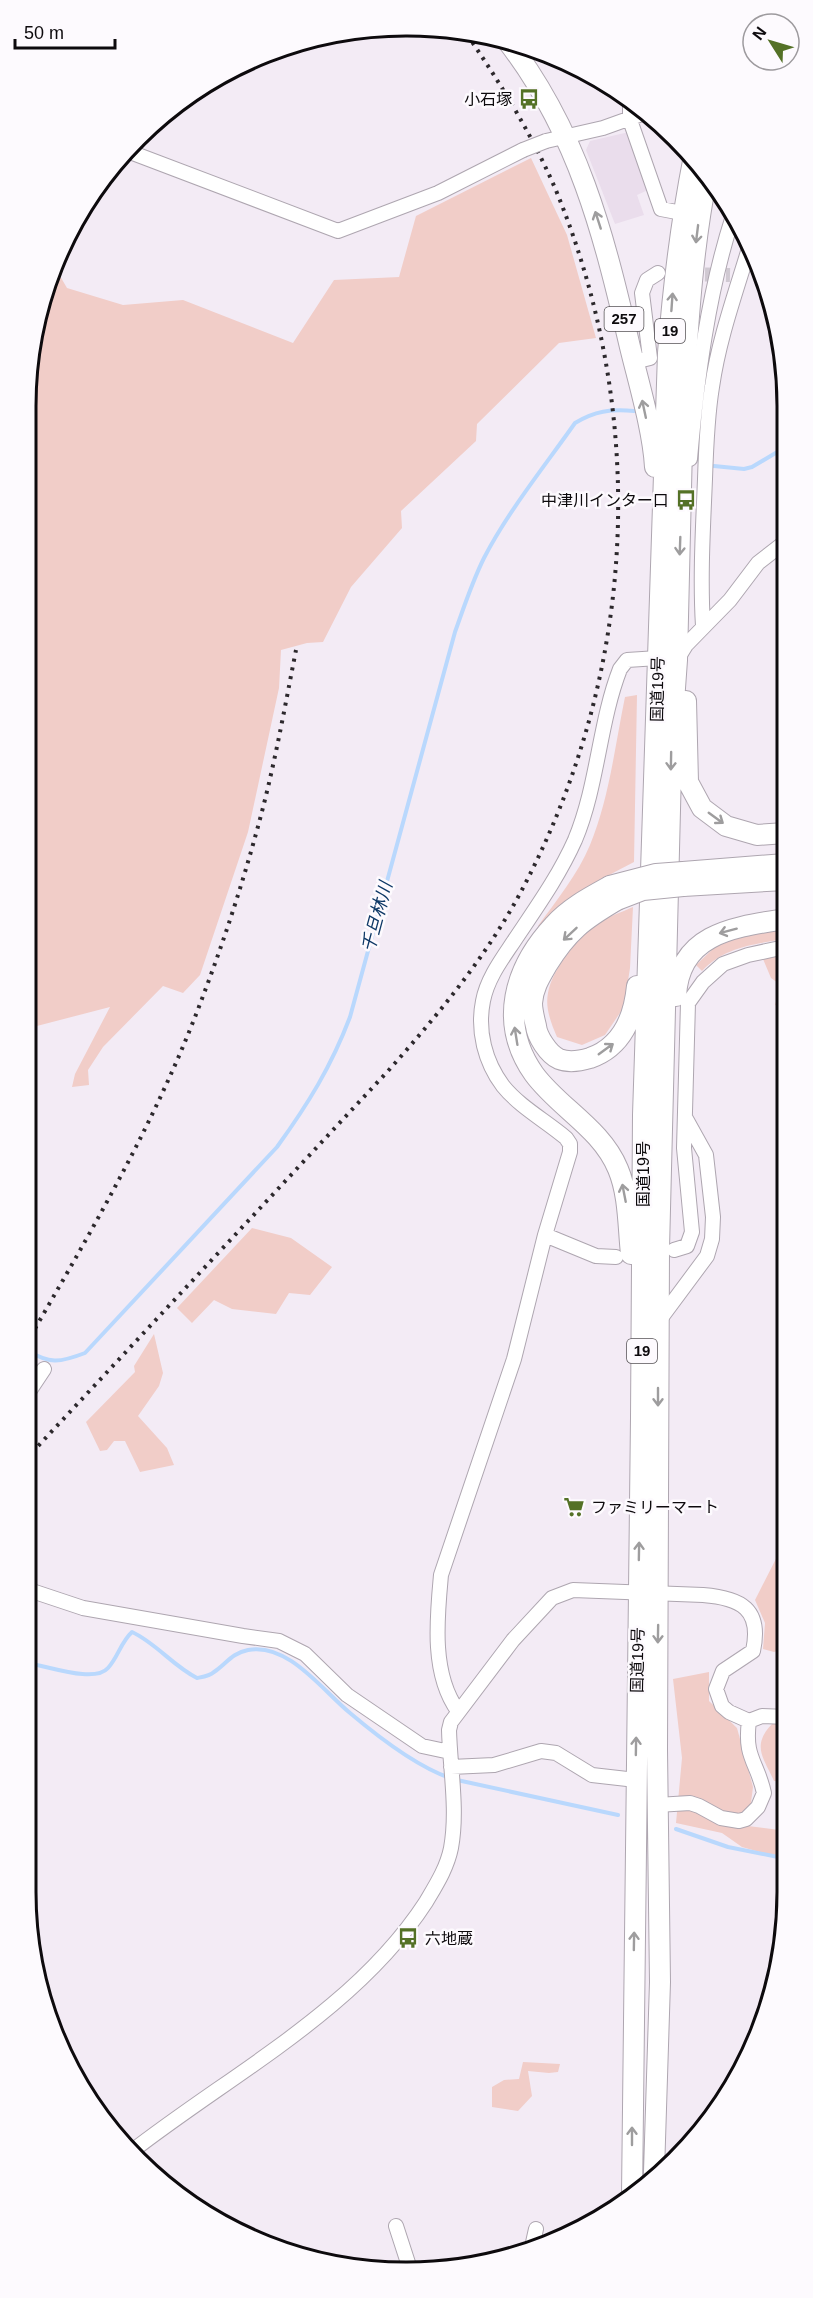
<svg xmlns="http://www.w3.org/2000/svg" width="813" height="2298" font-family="Arial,'Noto Sans JP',sans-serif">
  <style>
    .built { fill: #eaddec }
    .green { fill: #f1cdc8 }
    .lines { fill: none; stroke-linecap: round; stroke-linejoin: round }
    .stream { stroke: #b9d8fd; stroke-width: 4 }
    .minor-tunnel { stroke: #d0c9d2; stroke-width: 14; stroke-dasharray: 14 7; stroke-linecap: butt }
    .minor-casing { stroke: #aea6b0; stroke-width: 16 }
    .highway-casing { stroke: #aea6b0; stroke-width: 22 }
    .minor { stroke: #fff; stroke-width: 14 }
    .highway { stroke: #fff; stroke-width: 20 }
    .rail { stroke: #2c282c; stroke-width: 4; stroke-dasharray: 3 6; stroke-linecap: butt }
    .minor-bridge-casing { stroke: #aea6b0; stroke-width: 16; stroke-linecap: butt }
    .highway-bridge-casing { stroke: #aea6b0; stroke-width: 22; stroke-linecap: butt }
    .minor-bridge { stroke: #fff; stroke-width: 14 }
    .highway-bridge { stroke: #fff; stroke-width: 20 }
    .oneway { stroke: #9e9d9e }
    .labels { text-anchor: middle; stroke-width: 5; stroke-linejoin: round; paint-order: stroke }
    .shield { fill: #fdfafe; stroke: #555255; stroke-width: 1.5 }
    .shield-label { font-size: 15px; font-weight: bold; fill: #0d0a0d }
    .poi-label { font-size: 16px; fill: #0d0a0d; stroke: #fdfafe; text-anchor: end }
    .street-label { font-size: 16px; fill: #0d0a0d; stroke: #fdfafe }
    .water-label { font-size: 18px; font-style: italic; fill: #0e3866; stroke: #fdfafe }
    .rim { fill: none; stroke: #0d0a0d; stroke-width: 3 }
  </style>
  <rect width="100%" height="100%" fill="#f3ebf5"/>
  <path class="built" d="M629 132 648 190 637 195 644 215 615 224 586 150 590 141Z"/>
  <path class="green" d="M531 158 567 235 596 338 559 343 477 424 476 441 401 511 402 528 351 587 323 642 307 643 281 650 279 688 248 832 200 975 183 993 163 986 103 1047 88 1070 89 1085 72 1087 75 1074 110 1007 33 1027 26 1035V407L38 308 57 271 67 288 123 305 183 300 293 343 334 280 399 277 416 216Z
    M637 695 634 862C595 882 571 895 541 929L538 926C556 901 578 874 590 845 609 799 615 746 625 697Z
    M633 907 630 968 624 1007 605 1035 582 1045 557 1037C551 1023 545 1008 548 993 552 969 579 936 599 923 609 916 622 912 633 907Z
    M785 923V939C755 944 724 947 702 971L696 965 716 946 738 936Z
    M785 954 786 1009 775 1005 781 985 771 978 763 959Z
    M252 1228 291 1238 332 1267 310 1295 289 1293 276 1314 232 1309 214 1300 192 1323 177 1308Z
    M154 1334 163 1373 159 1386 138 1416 167 1448 174 1465 140 1472 125 1441H114L107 1450 100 1451 86 1422 135 1372 134 1366Z
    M783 1545 787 1546V1648L774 1652 763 1649 765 1623 755 1600Z
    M709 1672V1701L737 1728 753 1787 748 1826 787 1831 784 1859 742 1847 722 1833 676 1823 682 1758 673 1679Z
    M773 1723H787V1782L774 1781C763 1757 751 1745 773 1723Z
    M523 2062 560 2064 558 2072 549 2073 528 2071 532 2096 518 2111 492 2107V2087L504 2080 519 2079Z"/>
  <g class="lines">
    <path class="stream" d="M714 466 744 469 752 467 784 448
      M26 1350C50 1364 59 1363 85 1353L277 1147C308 1104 331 1067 350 1017L455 632C464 607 472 582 484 558 509 510 544 467 575 423 595 411 610 409 634 411
      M26 1663C46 1665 94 1684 108 1668 118 1657 121 1642 132 1632 156 1643 173 1666 197 1678 202 1677 210 1676 214 1672 226 1664 232 1653 248 1650 288 1642 323 1691 350 1713 376 1735 418 1767 450 1778
      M457 1780 618 1815
      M676 1829 728 1847 783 1858"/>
    <path class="minor-tunnel" d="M684 274 730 275"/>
    <g class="minor-casing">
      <path id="minor" d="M630 103V120L661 209 682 213
        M546 141 603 128 642 114
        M130 152 338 231 438 193 523 150
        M634 362 650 358 642 293 647 280 658 273
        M690 459C697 378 708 293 733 216
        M703 626C700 577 703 528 705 479 706 448 707 417 712 387 719 338 736 292 750 245
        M678 658 686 645 730 600 758 563 785 542
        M545 1235 596 1256 616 1257
        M674 1250 687 1246 692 1232 684 1148 688 1003 703 982 723 964 748 955 785 947
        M658 1322 707 1256 712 1239 713 1217 706 1155 686 1119
        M26 1396 44 1369
        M26 1589 83 1608 243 1636 279 1641 305 1654 347 1695 422 1746 450 1752
        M458 1711C431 1674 437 1618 441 1575L514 1359 545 1235 570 1152V1144L566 1138C546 1121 520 1107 503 1086 485 1062 477 1031 483 1001 487 979 502 959 514 941 536 908 559 876 575 840 598 785 599 723 620 669L627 660 658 658
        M451 1767 494 1765 541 1751 556 1753 592 1775 636 1780
        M657 1805 690 1803 699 1806 721 1818 739 1821 746 1819 758 1807 764 1793C757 1761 744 1758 749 1721L762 1716 787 1717
        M131 2152C231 2074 356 2010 426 1902 436 1885 447 1868 451 1848 458 1810 450 1768 449 1730L451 1722 513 1640 552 1598 573 1590 703 1595C741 1598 762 1609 753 1651L723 1671 716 1689 722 1706 729 1712 749 1721
        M396 2226 409 2266
        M532 2247 536 2229"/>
    </g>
    <g class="highway-casing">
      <path id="highway" d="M505 38C578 131 604 235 630 347 639 384 653 431 655 467
        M686 701 688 782 702 808 726 826 757 835 785 833
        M683 872 785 864
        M610 886C590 897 569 908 554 925 514 968 498 1023 534 1074 559 1108 601 1128 618 1169 629 1195 628 1227 631 1254
        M683 886 785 880
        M617 900C583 920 568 931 547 965 540 977 533 988 532 1003 532 1010 534 1018 536 1026 537 1036 548 1054 559 1059 569 1063 580 1061 590 1058 622 1047 634 1017 637 986
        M676 996C679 933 735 927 785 919
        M654 2172 660 1982 657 1750 659 1249 672 730 677 660 683 403C688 327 692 251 707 176
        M632 2195 641 1418 643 1115 668 353C673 287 681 222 694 156"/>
    </g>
    <use href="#minor" class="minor"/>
    <use href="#highway" class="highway"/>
    <path class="rail" d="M26 1344C91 1232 158 1118 203 996 225 938 244 879 260 819 275 763 285 706 296 650
      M26 1459 388 1071C436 1017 482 962 517 899 637 679 651 420 555 188 532 135 501 84 468 36"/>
    <g class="minor-bridge-casing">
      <path id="minor-bridge" d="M523 150 546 141"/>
    </g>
    <g class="highway-bridge-casing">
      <path id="highway-bridge" d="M610 886 656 874 683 872
        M617 900 643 890 683 886"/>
    </g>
    <use href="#minor-bridge" class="minor-bridge"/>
    <use href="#highway-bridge" class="highway-bridge"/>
  </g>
  <defs><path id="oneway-shaft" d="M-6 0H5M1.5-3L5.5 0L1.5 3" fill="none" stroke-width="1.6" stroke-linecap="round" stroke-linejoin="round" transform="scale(1.5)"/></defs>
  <g class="oneway">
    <use href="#oneway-shaft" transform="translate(598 220) rotate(-108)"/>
    <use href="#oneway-shaft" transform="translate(697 234) rotate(97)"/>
    <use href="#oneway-shaft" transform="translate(672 302) rotate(-86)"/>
    <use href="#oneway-shaft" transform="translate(644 409) rotate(-102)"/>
    <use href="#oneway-shaft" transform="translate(680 546) rotate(92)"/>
    <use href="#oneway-shaft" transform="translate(671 761) rotate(91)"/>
    <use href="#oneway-shaft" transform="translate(716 818) rotate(36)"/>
    <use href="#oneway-shaft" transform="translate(728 931) rotate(165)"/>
    <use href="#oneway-shaft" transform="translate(570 934) rotate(137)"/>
    <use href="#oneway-shaft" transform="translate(516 1036) rotate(-99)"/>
    <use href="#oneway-shaft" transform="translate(606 1049) rotate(-36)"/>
    <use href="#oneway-shaft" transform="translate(624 1193) rotate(-101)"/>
    <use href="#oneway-shaft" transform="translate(658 1397) rotate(90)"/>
    <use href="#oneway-shaft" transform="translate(639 1551) rotate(-89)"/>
    <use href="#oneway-shaft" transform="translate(658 1634) rotate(91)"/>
    <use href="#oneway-shaft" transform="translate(636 1746) rotate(-89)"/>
    <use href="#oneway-shaft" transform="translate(634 1941) rotate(-89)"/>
    <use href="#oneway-shaft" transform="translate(632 2136) rotate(-90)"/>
  </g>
  <defs>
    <g id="bus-bare" transform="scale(1.62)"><path d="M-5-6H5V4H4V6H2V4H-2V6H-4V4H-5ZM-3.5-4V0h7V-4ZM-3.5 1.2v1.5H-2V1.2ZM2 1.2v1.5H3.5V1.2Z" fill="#547126" stroke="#fdfafe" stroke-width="2.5" paint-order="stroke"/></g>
    <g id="supermarket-bare" transform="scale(1.62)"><path d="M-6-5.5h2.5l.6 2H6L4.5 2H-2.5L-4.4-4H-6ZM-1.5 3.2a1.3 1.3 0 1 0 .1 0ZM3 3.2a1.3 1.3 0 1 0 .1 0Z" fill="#547126" stroke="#fdfafe" stroke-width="2.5" paint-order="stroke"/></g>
  </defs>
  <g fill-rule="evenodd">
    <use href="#bus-bare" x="529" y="99"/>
    <use href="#bus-bare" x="686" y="500"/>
    <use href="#supermarket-bare" x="574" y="1507"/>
    <use href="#bus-bare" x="408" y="1938"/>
  </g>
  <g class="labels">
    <g class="shield">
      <rect x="604.5" y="307" width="39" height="24" rx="4.5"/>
      <rect x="655" y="319" width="30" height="24" rx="4.5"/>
      <rect x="627" y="1339" width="30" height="24" rx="4.5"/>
    </g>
    <g class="shield-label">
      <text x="624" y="324">257</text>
      <text x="670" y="336">19</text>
      <text x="642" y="1356">19</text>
    </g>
    <g class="poi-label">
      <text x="512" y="105">小石塚</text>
      <text x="669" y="506">中津川インター口</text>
      <text x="591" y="1513" text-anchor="start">ファミリーマート</text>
      <text x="425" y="1944" text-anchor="start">六地蔵</text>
    </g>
    <g class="street-label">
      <text transform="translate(657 689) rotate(-89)" y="6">国道19号</text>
      <text transform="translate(643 1174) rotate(-90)" y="6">国道19号</text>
      <text transform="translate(637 1660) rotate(-89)" y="6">国道19号</text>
    </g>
    <g class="water-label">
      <text transform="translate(377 917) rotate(-75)" y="6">千旦林川</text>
    </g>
  </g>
  <path d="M0 0H813V2298H0ZM406 36H407A370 370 0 0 1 777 406V1892A370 370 0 0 1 407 2262H406A370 370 0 0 1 36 1892V406A370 370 0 0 1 406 36Z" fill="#fdfafe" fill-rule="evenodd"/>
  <path class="rim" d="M406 36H407A370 370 0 0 1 777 406V1892A370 370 0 0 1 407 2262H406A370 370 0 0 1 36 1892V406A370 370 0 0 1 406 36Z"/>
  <g transform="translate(771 42) rotate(307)"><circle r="28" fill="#fdfafe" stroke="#9d9a9e" stroke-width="1.5"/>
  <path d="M0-4.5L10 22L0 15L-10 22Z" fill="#547126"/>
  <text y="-9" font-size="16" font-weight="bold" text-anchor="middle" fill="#0d0a0d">N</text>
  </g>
  <path d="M15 39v9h100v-9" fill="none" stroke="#0d0a0d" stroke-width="3"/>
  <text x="24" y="39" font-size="18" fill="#0d0a0d" stroke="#fdfafe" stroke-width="4.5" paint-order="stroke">50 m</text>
</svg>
